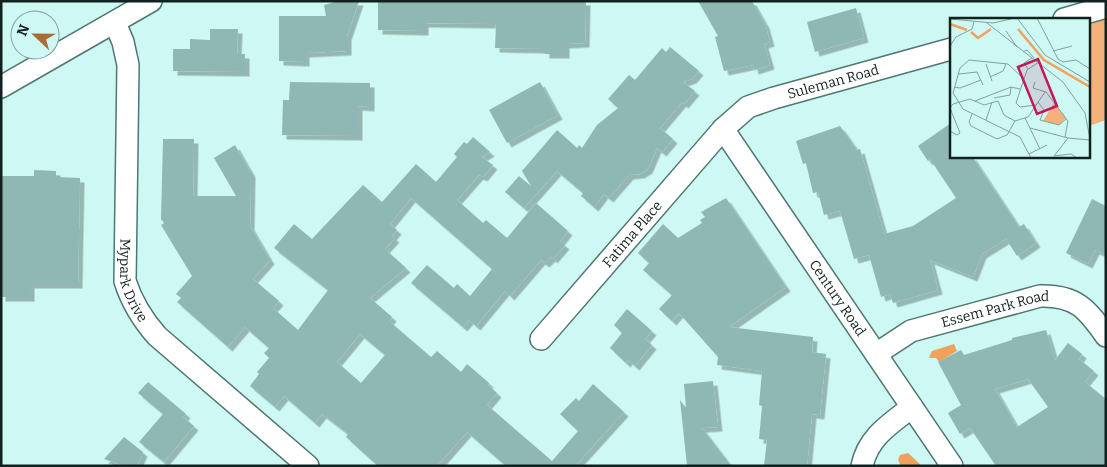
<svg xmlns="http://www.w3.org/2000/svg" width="1107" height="467" font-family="Bitter,serif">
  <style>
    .green { fill: #f3b179 }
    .water { fill: #f0a15b }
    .building { fill: #8fb8b4; fill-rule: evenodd; filter: url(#shadow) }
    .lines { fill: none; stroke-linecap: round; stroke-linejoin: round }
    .street-casing { stroke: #4f7672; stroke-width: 24 }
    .street { stroke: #fff; stroke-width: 21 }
    .labels { text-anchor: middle; stroke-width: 4; stroke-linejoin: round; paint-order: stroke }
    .street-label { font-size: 14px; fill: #11211f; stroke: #cdf8f3 }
    .inset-river { fill: none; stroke: #f0a15b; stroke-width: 2.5 }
    .inset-road { fill: none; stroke: #82a29e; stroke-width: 1 }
    .view { fill: #c2185b; fill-opacity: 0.15; stroke: #c2185b; stroke-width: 2.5 }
    .inset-edge { fill: none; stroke: #11211f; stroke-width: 2.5 }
  </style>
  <defs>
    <filter id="shadow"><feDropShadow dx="4.5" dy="4.5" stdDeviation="0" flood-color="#0004"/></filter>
  </defs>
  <rect width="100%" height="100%" fill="#cdf8f3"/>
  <path class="green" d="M1106 9V120L1089 126 1088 19Z"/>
  <path class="water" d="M954 344 957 351 939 362 936 358H929L932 351Z
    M908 453 922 466H901L898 460 900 455Z"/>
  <path class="building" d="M339 1H359L347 36V51L305 53V62L279 61V16H326L324 5Z
    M378 1H586L585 43 565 44V54H545V49L495 48 496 24 424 23V31L378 30Z
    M698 1H752L765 24 770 42 764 44 770 65 754 70 753 65 724 71 715 37 718 36Z
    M856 8 864 38 815 52 807 22Z
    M210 29H238L237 54H245V72L173 71V49H190V39L210 40Z
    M670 47 699 71 692 79 683 82 695 91 684 104 682 102 660 128 673 139 662 152 657 148 648 169 640 174 629 175 609 198 604 194 594 207 581 196 583 193 557 171 524 208 505 192 519 176 531 186 522 171 557 130 577 148 579 145 582 148 597 125 618 108 608 99 629 75 635 80 662 48 666 52Z
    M290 82 370 83V107L358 106V136L282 135 283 100H289Z
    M540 82 558 115 507 143 489 110Z
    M951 123V156H972L1019 227 1024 224 1036 243 1017 256 1006 239 982 254 973 277 930 260 938 290 893 303 890 294 881 297 869 255 854 259 840 211 824 215 818 192 813 193 806 163 803 164 796 141 840 126 857 150 860 149 884 234 913 226 956 198 930 159 928 161 918 146Z
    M473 137 490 152 482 157 493 165 483 177 479 175 457 200 483 223 486 220 507 238 536 203 568 231 560 241 565 245 553 259 551 257 545 263 541 260 510 296 505 291 476 326 469 320 463 327 411 283 427 265 454 288 457 284 470 296 492 269 411 198 390 224 397 230 392 236 395 238 385 249 406 268 370 298 392 317 389 321 431 357 437 351 461 372 467 364 489 383 488 385 497 393 487 405 552 461 578 431 560 414 576 398 579 401 593 384 624 412 575 466H506L467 432 437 466H378L346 437 348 434 322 414 315 423 284 396 275 407 250 386 259 374 257 372 269 358 264 353 269 348 245 327 228 347 177 302 181 298 176 294 192 276 161 225 164 223 161 219 163 139H194L193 196H236L214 158 235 145 251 173 250 226 270 260 253 279 279 301 273 308 298 330 328 290 274 248 294 224 312 239 363 185 382 202 416 164 436 182 457 157 454 154 464 142 467 144ZM360 334 385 355 361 383 337 362Z
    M34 170 56 171V177L80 178 78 284H30V297H1V176H34Z
    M726 198 786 287 729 327 813 337 812 352 826 354 820 415 812 414 807 466H764L767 440 759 439 762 406 759 405 762 371 717 365 718 357 679 313 672 321 659 309 672 295 643 270 649 263 638 253 663 224 678 238 702 223 700 220 705 217 701 212Z
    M1092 199 1106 206V255L1095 250 1088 264 1066 253Z
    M627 309 652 331 645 339 652 345 635 366 628 360 626 363 610 348 622 333 614 325Z
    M1046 330 1055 360 1068 343 1082 354 1079 359 1094 371 1085 382 1106 399V466H996L970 428 960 434 948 413 961 405 938 362 961 350 964 355 1012 340V338ZM1028 379 1048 407 1017 427 995 389Z
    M713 381 718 427 702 428 731 466H687L680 400 686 408 684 384Z
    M148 382 186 414 183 417 194 426 164 462 139 442 163 414 138 393Z
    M124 437 143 452 137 466H124L104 459Z"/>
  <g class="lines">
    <g class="street-casing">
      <g id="street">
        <path d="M1064 19 1106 7"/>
        <path id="s1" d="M115 23 123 42 128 65 125 281C132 303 142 319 157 336L308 466"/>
        <path d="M1 87 151 1"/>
        <path id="s2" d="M723 129 952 466"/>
        <path id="s3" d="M541 339 723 129 748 107 774 98 951 49"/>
        <path id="s4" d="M876 354 911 331 1040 296C1076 295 1087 309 1106 336"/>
        <path d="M862 466C868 437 890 424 912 407"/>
      </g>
    </g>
    <use href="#street" class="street"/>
  </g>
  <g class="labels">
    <g class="street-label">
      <text dy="5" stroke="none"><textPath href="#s3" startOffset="400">Suleman Road</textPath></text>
      <text dy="5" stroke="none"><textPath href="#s3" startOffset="139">Fatima Place</textPath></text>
      <text dy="5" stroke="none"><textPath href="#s1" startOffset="261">Mypark Drive</textPath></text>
      <text dy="5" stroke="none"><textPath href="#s2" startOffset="204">Century Road</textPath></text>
      <text dy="5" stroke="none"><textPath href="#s4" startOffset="129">Essem Park Road</textPath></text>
    </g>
  </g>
  <g transform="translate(950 18)">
    <rect width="140" height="140" fill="#cdf8f3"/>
    <path d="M104 85 116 100 109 107 93 103Z" fill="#f3b179"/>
    <path class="inset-river" d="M0 6 17 12M68 11 94 42 140 69M21 14 28 20 41 11"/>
    <path class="inset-road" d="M67 0 95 37 140 64M87 0 108 41 113 44 126 42 140 51M0 1 43 5 61 1M37 5 113 64 135 95 140 121M56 13 67 29M0 28 6 19 22 11 24 4M103 33 122 28M73 34 77 32 84 40M36 46 42 63M78 51 74 45 82 40M9 56 27 54 33 67M40 59 53 53 56 46M74 61 58 46 19 42 10 50 3 75 13 91 70 119 81 140M85 64 83 70 96 74 118 103 115 119M4 69 10 70 31 62M44 80 60 77 61 69M25 83 61 69 70 71M88 84 94 92 90 102 109 107 116 101M86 87 70 89 66 85 77 52 89 44M22 96 19 104 21 108 47 121 57 117 65 103M75 100 90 131M36 102 42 84M80 110 118 120 140 122M0 113 7 117 10 115 0 90 3 86 20 81 34 87 48 83 54 97 65 103 78 99 95 74M118 120 104 138 121 136 127 140M79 136 97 127"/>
    <path class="view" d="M88 41 107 88 87 96 68 49Z"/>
    <rect width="140" height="140" class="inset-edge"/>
  </g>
  <rect width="1107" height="467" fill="none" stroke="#11211f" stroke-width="5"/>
  <g transform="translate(35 35) rotate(292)"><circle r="24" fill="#cdf8f3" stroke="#82a29e"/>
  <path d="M0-4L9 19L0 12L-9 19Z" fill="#aa6c32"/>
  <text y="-8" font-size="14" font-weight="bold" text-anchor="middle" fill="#11211f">N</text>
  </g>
</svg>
